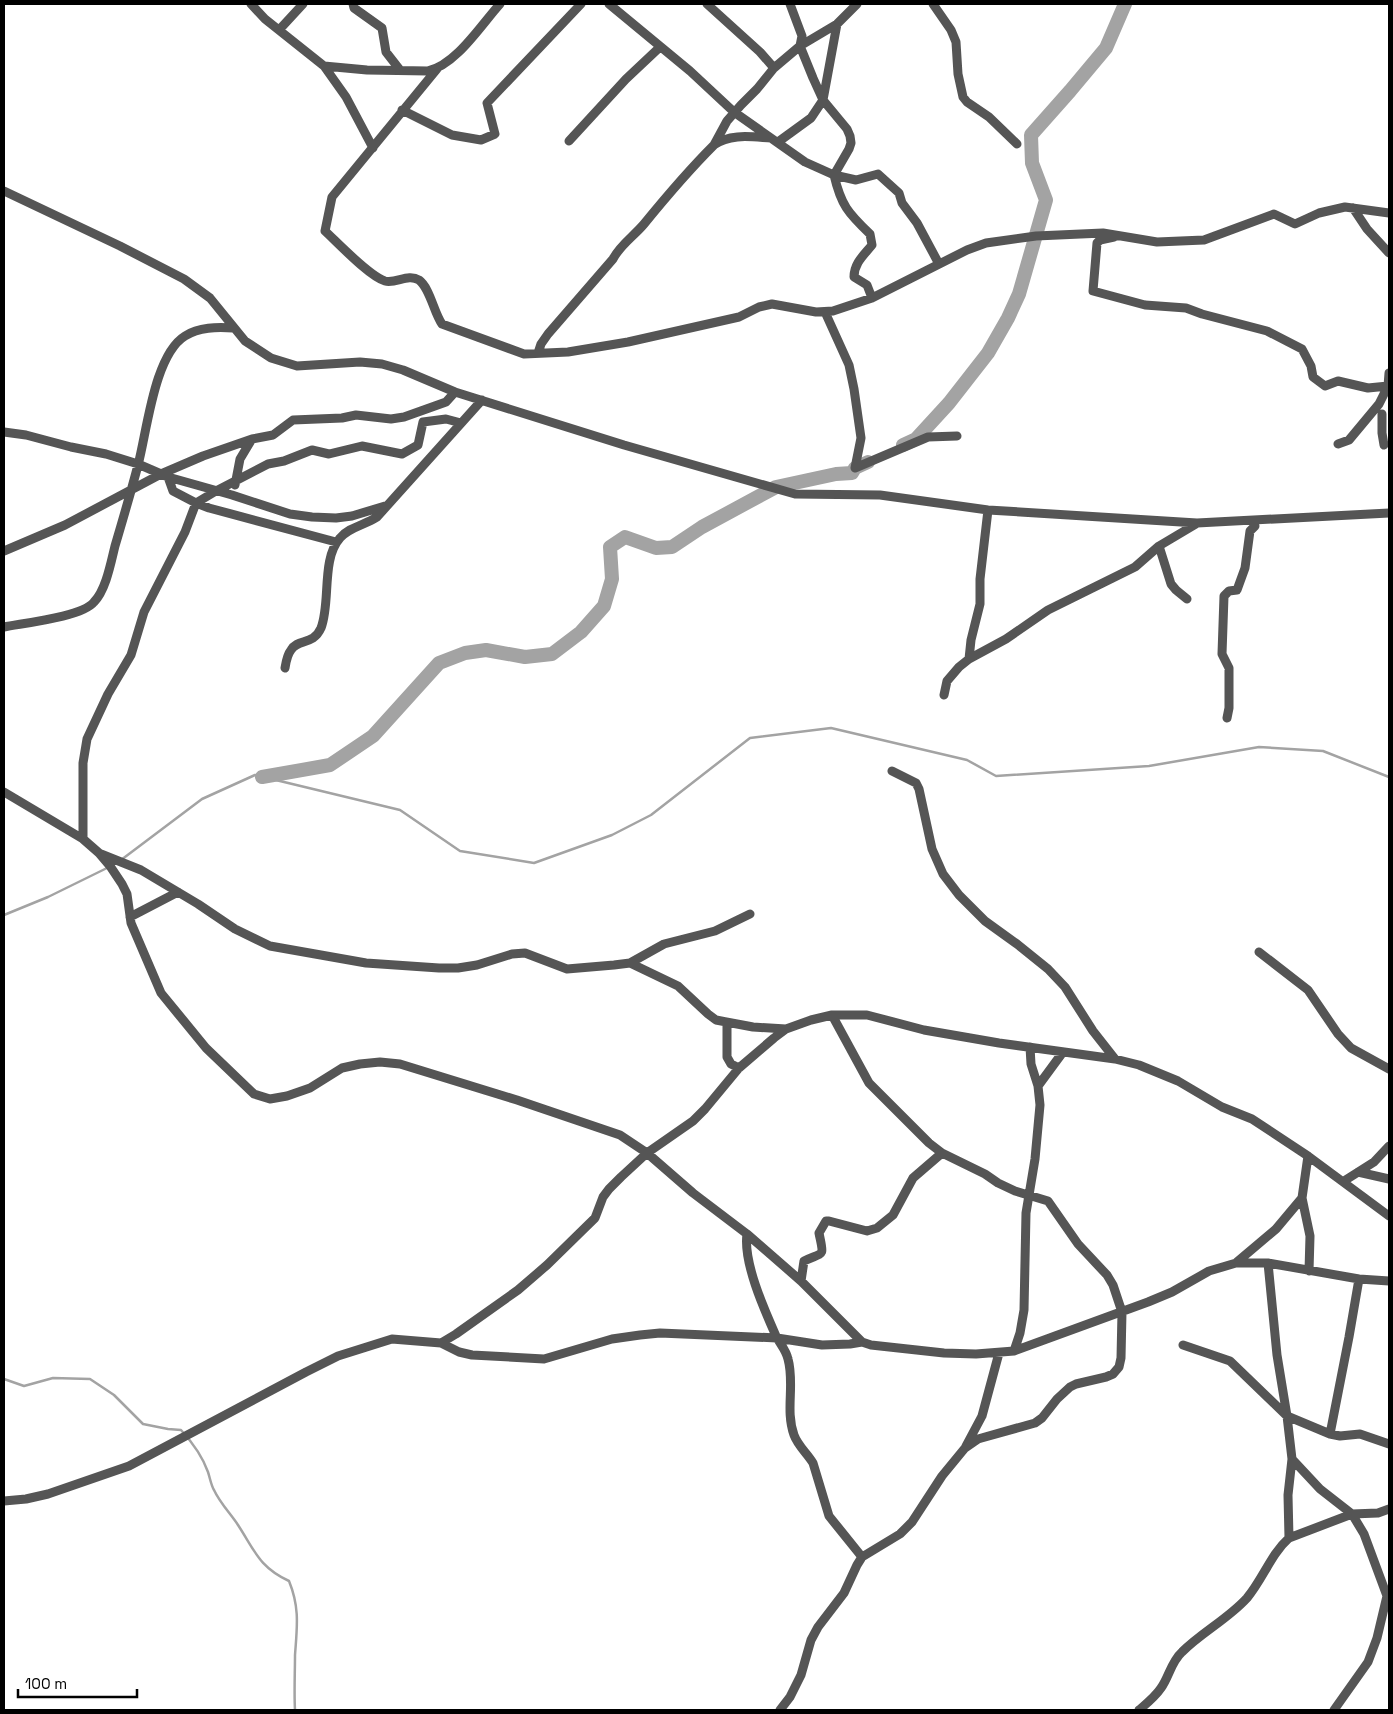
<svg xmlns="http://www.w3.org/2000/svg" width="1393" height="1714" font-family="'Space Grotesk',sans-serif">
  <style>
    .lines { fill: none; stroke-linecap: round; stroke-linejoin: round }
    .stream { stroke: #a3a3a3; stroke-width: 2.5 }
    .river { stroke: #a3a3a3; stroke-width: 14 }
    .minor { stroke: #555; stroke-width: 9 }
  </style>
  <rect width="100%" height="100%" fill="#fff"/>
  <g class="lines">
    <path class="stream" d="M121 860 202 799 255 775 400 810 460 851 534 863 612 835 651 815 750 738 831 728 967 760 996 776 1149 766 1259 747 1323 751 1389 777
      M4 915 48 897 107 868
      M4 1379 24 1386 53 1378 90 1379 114 1395 143 1424 168 1429 181 1430C192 1442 202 1455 208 1472 210 1478 211 1485 214 1490 220 1503 230 1513 238 1525 255 1551 259 1567 289 1581 300 1608 297 1627 295 1655 295 1673 294 1692 295 1710"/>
    <path class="river" d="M903 445 916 439 949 403 988 353 1008 318 1019 294 1046 200 1032 163 1031 135 1070 91 1106 48 1125 4
      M262 777 330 765 373 736 439 663 465 653 486 650 525 657 552 654 581 632 604 606 612 579 610 547 625 537 656 548 672 547 702 527 776 487 836 474 852 473 855 468 868 462"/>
    <path class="minor" d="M251 4 265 19 324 66 346 97 373 148
      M353 4 354 8 382 28 386 52 400 70
      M609 4 690 71 734 112 805 162 834 175 856 180 878 174 899 193 902 203 917 223 939 264
      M707 4 760 52 774 68
      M790 4 802 36 800 46 813 78 823 100 847 129 850 136 851 143 849 149 834 175C841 205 848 213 870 234L872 245C864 255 854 263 854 277L867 285 872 298
      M933 4 951 30 956 42 958 74 963 97 967 102 989 117 1017 144
      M279 30 303 4
      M324 66 367 70 428 71C456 65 481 25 500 4
      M437 69 332 197 325 231C338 243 369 276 385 281 396 284 408 273 419 280 430 288 434 313 442 324L524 354 568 352 628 342 739 317 759 307 772 304 816 312 833 311 872 298 967 250 986 243 1036 236 1103 233 1157 242 1204 240 1274 214 1295 224 1319 213 1345 207 1389 213
      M402 110 452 135 481 140 495 134 487 103 581 4
      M569 141 626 79 660 47
      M778 142 811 118 823 100 837 24
      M714 145 727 121 741 105 757 89 774 68 800 46 837 24 857 4
      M4 191 120 246 184 279 210 298 245 341 271 358 297 366 360 362 382 364 403 370 455 392 624 445 795 494 880 495 988 510 1197 523 1389 513
      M1353 208 1367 229 1389 253
      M1114 237 1100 240 1097 243 1093 291 1145 305 1186 308 1202 314 1267 331 1302 349 1311 366 1313 377 1325 386 1338 381 1368 388 1388 386 1389 387
      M825 312 849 365 854 389 861 438 855 468 928 437 957 436
      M538 353 541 344 548 334 613 259C620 245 634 236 644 224 666 197 689 170 714 145 730 133 753 137 771 138
      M1382 414V433L1384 445
      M4 432 26 435 71 447 106 454 138 464 168 477 232 495 290 514 312 517 336 518 352 516 385 506
      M1338 444 1349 440 1379 404 1388 386 1389 373
      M168 477 173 491 196 503 209 508 336 542
      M235 485 240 459 252 439
      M1159 546 1171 584 1176 590 1187 599
      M4 551 65 525 161 474 203 456 252 439 273 435 293 420 342 418 356 415 391 419 404 417 446 402 455 392
      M4 627C24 623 82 617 94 602 106 590 111 562 115 546 123 519 131 492 138 465 147 432 154 355 185 336 199 327 217 327 233 328
      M969 659 971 640 980 604V579L988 510
      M285 668C286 662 287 655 291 650 298 638 313 646 321 628 331 603 321 559 340 538 349 527 365 525 377 517L482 400
      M944 695 947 681 959 667 969 659 1006 639 1048 610 1135 567 1159 546 1196 524
      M1227 718 1229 708V668L1222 654 1224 596 1229 591 1237 590 1245 568 1250 531 1255 526
      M892 771 916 783 919 789 932 849 943 874 959 895 985 921 1017 944 1048 969 1065 987 1093 1031 1115 1059
      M4 792 83 839 99 853 110 866 122 884 127 894 131 923 161 993 206 1048 254 1094 270 1099 287 1096 310 1088 342 1068 360 1064 380 1062 400 1064 517 1100 620 1135 647 1153 693 1193 747 1234 801 1281 862 1342 871 1345 944 1353 976 1354 1014 1351 1148 1302 1172 1292 1209 1271 1236 1263H1268L1359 1279 1389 1281
      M83 839V763L87 739 108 694 131 655 144 612 185 532 196 503 216 491 268 464 284 461 312 450 329 454 362 446 402 454 418 445 423 422 446 419 461 423
      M101 854 141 870 198 904 235 929 270 946 366 963 439 968H458L477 965 512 954 525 953 567 969 614 965 630 963 664 944 715 931 750 914
      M130 917 178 892
      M1259 952 1308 990 1338 1034 1351 1048 1389 1069
      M630 963 678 986 708 1014 716 1020 753 1027 786 1029
      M727 1023V1057L731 1064 739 1068
      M1038 1086 1063 1052
      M1358 1172 1389 1179
      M1344 1181 1374 1162 1389 1146
      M1302 1198 1310 1236 1309 1271
      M747 1234C743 1262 764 1309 776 1336 780 1344 786 1350 788 1359 795 1384 785 1410 794 1435 798 1446 807 1453 813 1463L829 1516 862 1557
      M1237 1262 1276 1229 1302 1198 1308 1156
      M1268 1263 1277 1355 1287 1416 1292 1459 1288 1495 1289 1538
      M801 1281 804 1261C825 1251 824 1258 819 1233L826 1221H829L867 1231 877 1228 893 1215 913 1178 942 1153
      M441 1343 459 1352 472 1355 544 1359 612 1339 640 1335 660 1333 777 1338 822 1345 850 1344 862 1342
      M1183 1345 1230 1361 1287 1416 1330 1434 1340 1436 1360 1434 1389 1444
      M1014 1351 1020 1333 1024 1310 1026 1213 1035 1159 1040 1105 1038 1086 1031 1064 1030 1047
      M1330 1434 1349 1337 1359 1279
      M966 1446 982 1416 999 1353
      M1292 1459 1320 1489 1352 1514 1364 1534 1387 1596 1377 1638 1368 1662 1334 1710
      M4 1501 26 1499 48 1494 129 1466 306 1372 338 1356 392 1339 441 1343 456 1334 518 1290 547 1265 595 1218 603 1197 609 1189 621 1177 647 1153 693 1121 705 1109 739 1068 774 1038 786 1029 811 1020 832 1015H867L924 1030 999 1043 1115 1059 1139 1065 1178 1081 1222 1107 1252 1119 1308 1156 1389 1216
      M780 1710 790 1697 801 1675 811 1640 818 1627 844 1593 857 1565 862 1557 900 1534 912 1522 942 1476 965 1448 978 1439 1035 1423 1042 1418 1057 1399 1070 1387 1076 1384 1106 1377 1113 1374 1119 1367 1121 1358 1122 1312 1113 1285 1107 1275 1078 1244 1048 1201 1015 1191 998 1183 985 1174 942 1153 929 1143 869 1083 832 1015
      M1139 1710C1146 1704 1155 1697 1161 1688 1169 1677 1171 1662 1182 1652 1202 1632 1228 1619 1247 1598 1263 1579 1271 1554 1289 1538L1352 1514 1378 1513 1389 1509"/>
  </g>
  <rect width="1393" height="1714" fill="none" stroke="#000000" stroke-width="10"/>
  <path d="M18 1689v8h119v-8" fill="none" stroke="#000000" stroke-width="2.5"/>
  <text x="25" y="1689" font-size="15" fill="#000000" stroke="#ffffff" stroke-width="4" paint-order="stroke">100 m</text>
</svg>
